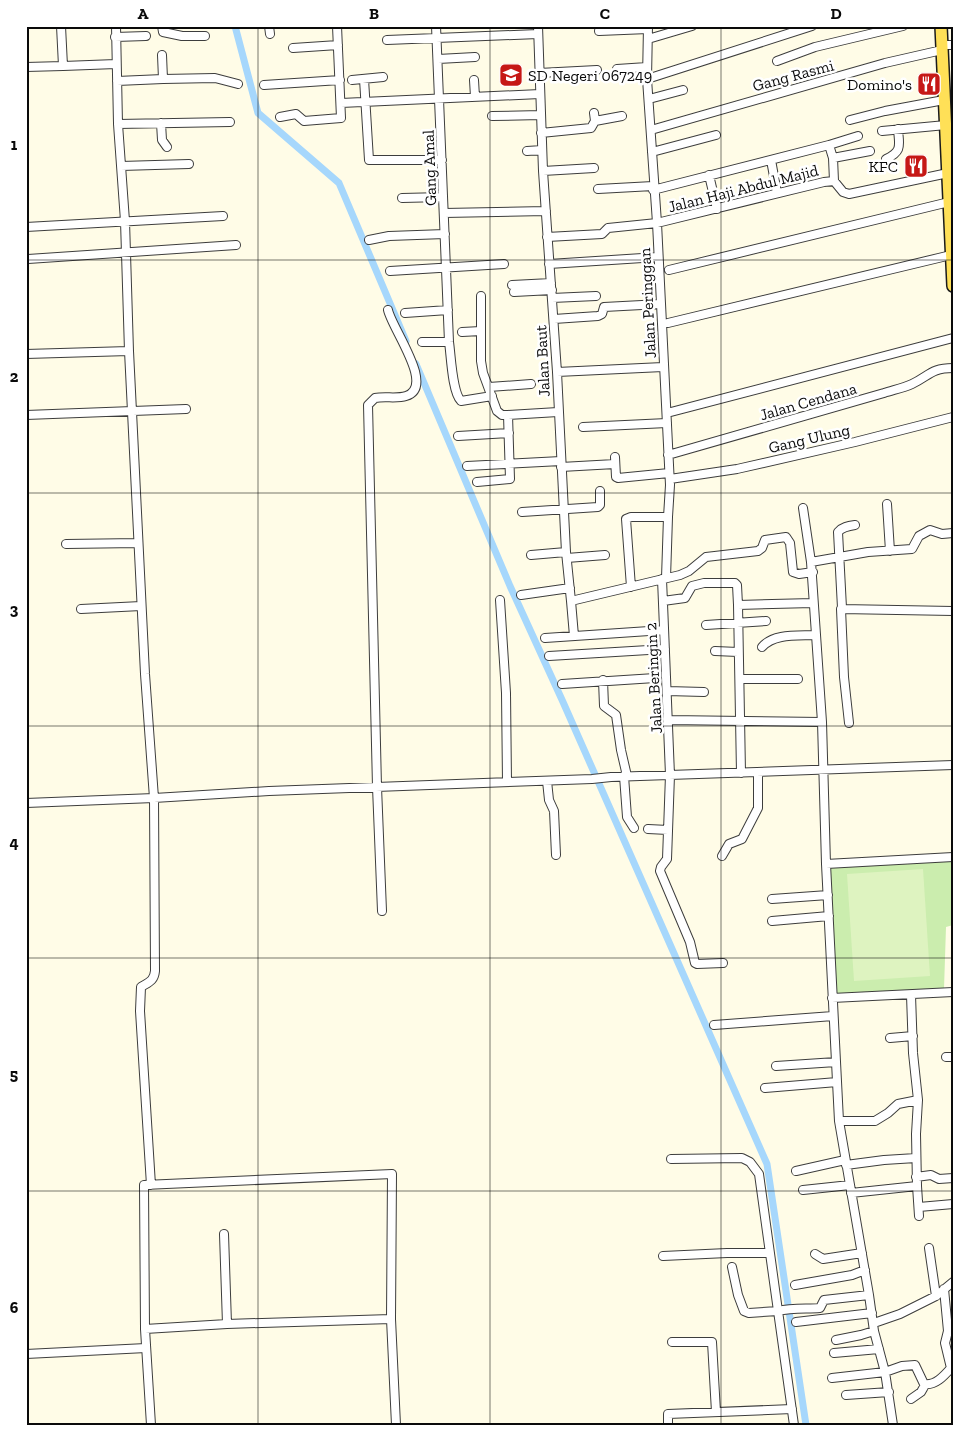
<svg xmlns="http://www.w3.org/2000/svg" width="979" height="1451" font-family="'Zilla Slab',serif">
  <style>
    .green { fill: #cbedae }
    .pitch { fill: #def3c0 }
    .lines { fill: none; stroke-linecap: round; stroke-linejoin: round }
    .canal { stroke: #a6d7fc; stroke-width: 7 }
    .street-casing { stroke: #3d3d3d; stroke-width: 10 }
    .primary-casing { stroke: #1b1b1b; stroke-width: 14 }
    .street { stroke: #fff; stroke-width: 8 }
    .primary { stroke: #ffe057; stroke-width: 11 }
    .grid { fill: none; stroke: #0a0a0a; stroke-width: 1; stroke-opacity: 0.55 }
    .labels { text-anchor: middle; stroke-width: 5; stroke-linejoin: round; paint-order: stroke }
    .poi-label { font-size: 16px; fill: #0a0a0a; stroke: #fff; text-anchor: end }
    .street-label { font-size: 16px; fill: #0a0a0a; stroke: #fff }
    .neatline { fill: none; stroke: #0a0a0a; stroke-width: 2 }
    .grid-label { font-size: 16px; text-anchor: middle; font-weight: bold; fill: #0a0a0a }
  </style>
  <rect width="100%" height="100%" fill="#fffce7"/>
  <path class="green" d="M952 861 953 925 946 927 944 989 835 995 830 868Z"/>
  <path class="pitch" d="M923 869 930 976 854 981 847 874Z"/>
  <g class="lines">
    <path class="canal" d="M235 26 258 113 339 183 406 341
      M416 364 510 586 563 702 767 1164 806 1425"/>
    <g class="street-casing">
      <path id="street" d="M61 26 63 66 116 64
        M116 26 118 124 125 221 129 351 145 674 154 798 155 971C154 981 149 982 141 987L140 1011 151 1185
        M162 26 163 32 182 36H205
        M269 26 270 34
        M436 26 449 342C451 355 452 392 461 401L492 396
        M538 26 543 171 557 372 566 552 571 601 680 575 689 571 706 557 758 551 762 548 765 540 786 537 790 543 793 572 799 574 813 572
        M648 26 647 79 657 223 670 485 668 517 666 578
        M599 31 648 29
        M115 37 146 36
        M648 39 692 26
        M387 40 538 34
        M942 45H953
        M293 48 338 45
        M438 59 475 57
        M777 61 815 47 903 26
        M26 67 63 66
        M617 69 647 67
        M539 73 597 70
        M163 79 215 78 238 84
        M364 79 369 160H442
        M647 79 812 26
        M352 80 383 77
        M474 80 475 97
        M117 81 163 79 162 55
        M264 85 340 80
        M649 99 683 90
        M341 103 540 94
        M492 116 541 115
        M280 117 296 114 304 121 341 118 337 26
        M850 120 885 111 944 100
        M595 121 622 116
        M161 123 162 140 167 147
        M118 124 230 122
        M651 130 885 63 942 50
        M882 131 946 125
        M541 133 591 128 595 121 594 113
        M829 145 858 136
        M527 151 542 150
        M652 152 716 135
        M833 158 870 151
        M886 159C903 151 899 145 898 129
        M771 160 777 193
        M121 166 189 164
        M543 171 594 168
        M709 175 717 209
        M834 181 843 192 849 194 948 173
        M598 189 653 186
        M653 190 829 145 833 158 834 181
        M402 198 443 197
        M444 213 546 211
        M26 227 223 216
        M547 237 602 234 608 228 657 223 824 182 834 181
        M369 240 389 236 445 234
        M28 259 236 245
        M549 264 658 257
        M669 270 949 202
        M390 271 504 264
        M512 285 551 283
        M514 292 552 290
        M481 296V361L483 373 497 411 502 415H508L558 412
        M552 298 596 296
        M405 313 448 310
        M554 319 598 316 602 314 604 307 661 304
        M668 323 951 255
        M462 332 481 331
        M422 342H449
        M26 354 129 351
        M557 372 663 367
        M489 387 531 384
        M667 413 953 338
        M26 415 186 409
        M583 427 667 423
        M458 436 509 433
        M668 455 884 393C893 390 903 388 912 384 929 376 931 368 953 368
        M615 457 616 477 618 478 669 473
        M467 466 561 461
        M561 467 615 464
        M670 479 737 469 855 442 953 417
        M477 482 510 479 508 415
        M887 504 890 551
        M803 508 811 562
        M522 512 598 507 600 505V491
        M66 544 138 543
        M531 555 566 552
        M567 558 605 555
        M662 579 670 775 667 859 661 867 660 871 690 942 695 963 697 964 723 963
        M631 587 626 519 631 517H668
        M521 595 570 588
        M500 600 506 693 507 782
        M571 601 574 636
        M663 601 685 598 692 586 704 583H735L737 585 738 605
        M842 608 838 532C842 527 848 526 855 525
        M81 609 141 606
        M706 625 766 621
        M545 638 664 630
        M762 647C774 633 798 636 816 635
        M715 651 738 652
        M549 656 665 649
        M740 679H798
        M603 680 604 706 616 715 621 750 627 776
        M562 684 655 678
        M667 691 704 692
        M669 720 822 722
        M849 723 844 677 841 609 953 611
        M741 773 738 605 813 603
        M624 776 627 817 634 828
        M547 781 549 800 554 811 556 855
        M26 803 154 798 269 791 592 779 611 777 953 765
        M648 829 668 830
        M722 856 729 844 742 839 758 808V772
        M826 864 953 857
        M772 899 828 895
        M382 911 377 787 368 405 375 398C385 396 397 399 406 396 436 387 392 329 388 310
        M772 921 829 916
        M832 998 953 992
        M714 1025 833 1016
        M890 1038 913 1036
        M946 1057H953
        M776 1066 836 1062
        M765 1088 837 1082
        M839 1121H875L888 1113 898 1104 918 1100
        M671 1159 742 1158 750 1162 759 1174 778 1311 749 1313 744 1311 738 1295 732 1267
        M846 1165 884 1160 916 1158
        M796 1171 845 1160
        M916 1177 931 1175 939 1179 953 1178
        M917 1186 919 1216
        M803 1190 850 1185
        M851 1193 917 1186 916 1134 918 1100 913 1053 911 995
        M919 1207 953 1204
        M224 1234 227 1324
        M929 1248 936 1296
        M815 1254 823 1259 862 1253
        M663 1256 727 1253H769
        M795 1285 852 1275 865 1270
        M944 1289 948 1331 945 1343 951 1368 953 1369
        M796 1322 872 1313
        M874 1323 900 1314 936 1296 953 1282
        M145 1329 227 1324 391 1319
        M836 1340 861 1335 874 1331
        M672 1342H712L716 1412
        M834 1353 879 1349
        M26 1354 146 1348
        M832 1378 885 1372 902 1366 915 1365 924 1384C935 1386 944 1376 951 1368
        M846 1395 889 1392
        M911 1399 921 1392 925 1385
        M151 1425 145 1329 144 1185 392 1174 391 1319 396 1425
        M668 1425V1414L792 1409
        M794 1425 778 1311C792 1308 806 1309 820 1308L824 1300 869 1295
        M893 1425 885 1372 874 1331 869 1295 839 1121 826 864 822 722 811 562 868 552 912 549 919 536 930 530 942 534 953 533"/>
    </g>
    <g class="primary-casing">
      <path id="primary" d="M941 26 953 286"/>
    </g>
    <use href="#street" class="street"/>
    <use href="#primary" class="primary"/>
  </g>
  <path class="grid" d="M258 26V1425M490 26V1425M721 26V1425M26 260H953M26 493H953M26 726H953M26 958H953M26 1191H953"/>
  <defs>
    <g id="school-square" transform="scale(1.25)"><rect x="-9" y="-9" width="18" height="18" rx="4" fill="#c61816" stroke="#fff"/><path d="M0-5L7-2L0 1L-7-2ZM-4 1L0 2.5L4 1V4Q0 6-4 4Z" fill="#fff"/></g>
    <g id="restaurant-square" transform="scale(1.25)"><rect x="-9" y="-9" width="18" height="18" rx="4" fill="#c61816" stroke="#fff"/><path d="M-5-6h1v4h1v-4h1v4h1v-4h1v5L-1.5 .5V6h-2V.5L-5-1ZM5-6V6H3V1.5H1.5Q1.5-4 5-6Z" fill="#fff"/></g>
  </defs>
  <g fill-rule="evenodd">
    <use href="#school-square" x="511" y="75"/>
    <use href="#restaurant-square" x="929" y="84"/>
    <use href="#restaurant-square" x="916" y="166"/>
  </g>
  <g class="labels">
    <g class="poi-label">
      <text x="528" y="81" text-anchor="start">SD Negeri 067249</text>
      <text x="912" y="90">Domino's</text>
      <text x="898" y="172">KFC</text>
    </g>
    <g class="street-label">
      <text transform="translate(793 75) rotate(-15)" y="6">Gang Rasmi</text>
      <text transform="translate(429 168) rotate(-92)" y="6">Gang Amal</text>
      <text transform="translate(743 188) rotate(-14)" y="6">Jalan Haji Abdul Majid</text>
      <text transform="translate(647 303) rotate(-93)" y="6">Jalan Peringgan</text>
      <text transform="translate(542 361) rotate(-93)" y="6">Jalan Baut</text>
      <text transform="translate(808 401) rotate(-16)" y="6">Jalan Cendana</text>
      <text transform="translate(809 438) rotate(-13)" y="6">Gang Ulung</text>
      <text transform="translate(653 678) rotate(-93)" y="6">Jalan Beringin 2</text>
    </g>
  </g>
  <rect width="979" height="1451" fill="none" stroke="#ffffff" stroke-width="55"/>
  <rect x="28" y="28" width="924" height="1396" class="neatline"/>
  <g class="grid-label">
    <text x="143" y="19">A</text>
    <text x="374" y="19">B</text>
    <text x="605" y="19">C</text>
    <text x="836" y="19">D</text>
    <text x="14" y="150">1</text>
    <text x="14" y="382">2</text>
    <text x="14" y="615">3</text>
    <text x="14" y="848">4</text>
    <text x="14" y="1080">5</text>
    <text x="14" y="1313">6</text>
  </g>
</svg>
